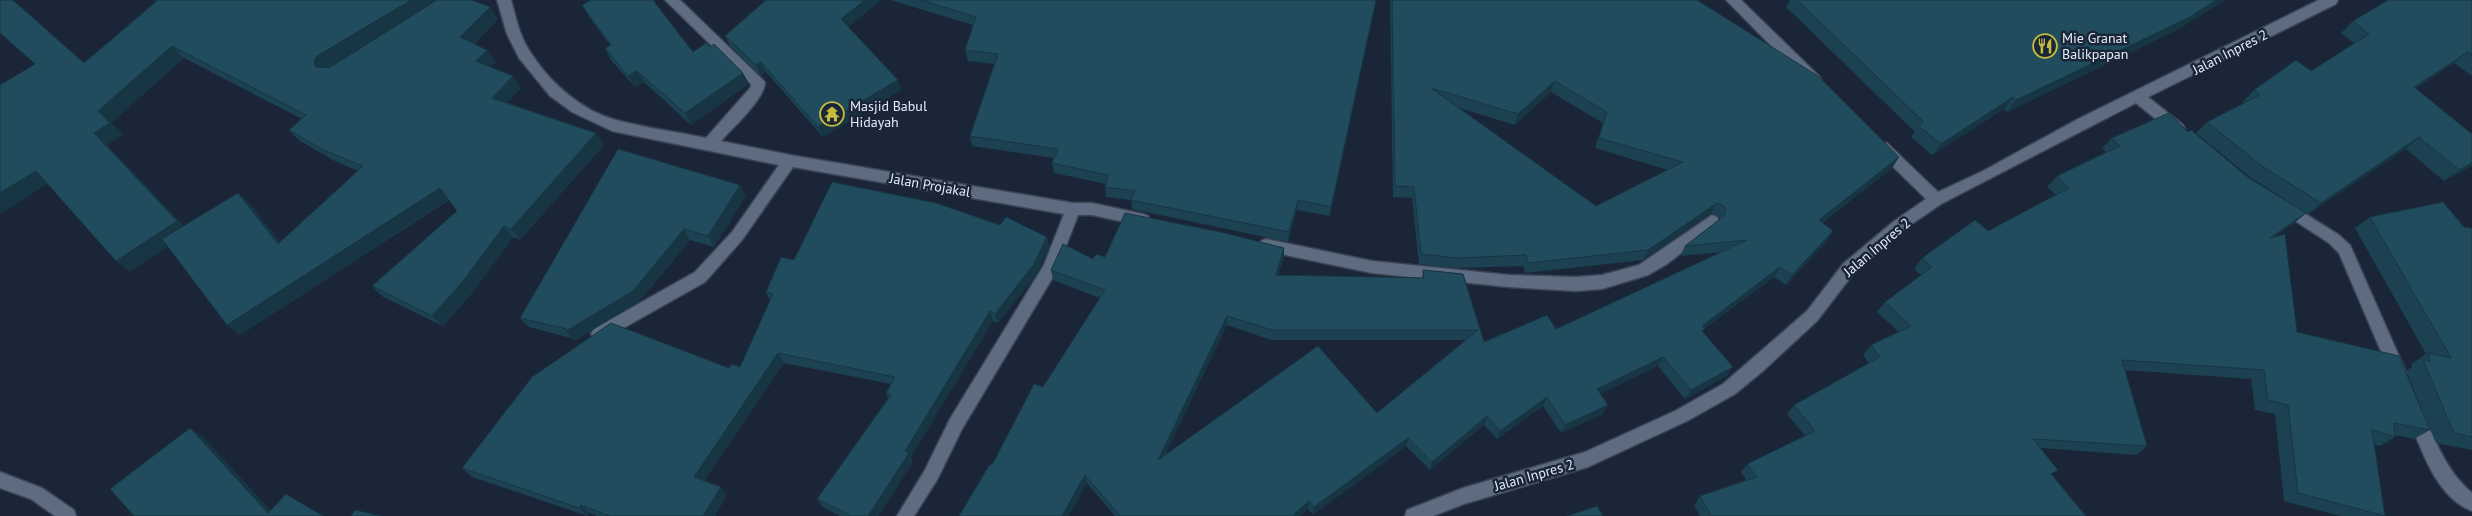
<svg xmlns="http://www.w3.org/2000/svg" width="2472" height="516" font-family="'PT Sans',sans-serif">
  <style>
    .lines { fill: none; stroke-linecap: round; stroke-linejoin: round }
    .street-casing { stroke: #3b4453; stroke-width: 3 }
    .street { fill: #5d6c81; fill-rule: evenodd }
    .wall { fill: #1c4151; fill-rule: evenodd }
    .shaded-wall { fill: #173542 }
    .building { fill: #214c5e; stroke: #173542; fill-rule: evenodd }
    .labels { text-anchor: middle; stroke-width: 5; stroke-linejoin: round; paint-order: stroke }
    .poi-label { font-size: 14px; fill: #e4edf9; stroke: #1a2638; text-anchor: start }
    .street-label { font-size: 14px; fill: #e4edf9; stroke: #1a2638 }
  </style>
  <rect width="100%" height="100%" fill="#1a2638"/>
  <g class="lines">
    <g class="street-casing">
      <path id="street" d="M497 0H511C516 17 519 35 529 50 548 81 581 111 616 120 646 128 677 132 706 138L751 87V84L665 0H680L765 82C765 99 732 128 721 141L790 155 1073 203H1092L1143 214 1148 216 1150 220 1148 224 1143 226 1092 215H1078L1056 272 962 429 937 480 914 516H897L925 470 950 419 1044 265 1064 214 793 167 742 240 705 282 604 339 599 341 594 339 591 334 594 329 695 272 732 232 779 165 612 131 572 112 550 96 519 58 507 34Z
        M1726 0H1741L1819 76 1821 80 1819 84H1809Z
        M2319 0H2338L2336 4 2148 97 2183 125 2185 129 2183 133H2173L2136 103 1941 204 1903 230 1853 274 1817 321 1763 371 1735 394 1687 421 1588 467 1464 504 1433 516H1405L1407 510 1463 488 1585 452 1675 411 1723 384 1807 311 1843 264 1893 222 1926 199 1877 151 1875 147 1877 143H1887L1938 192 1983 171 2078 119Z
        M2285 201 2339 235 2350 245 2406 372 2404 377 2398 379 2392 377 2339 253 2329 243 2280 211 2278 207 2280 203Z
        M1712 215 1717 217 1719 221 1717 225 1667 264 1648 275 1602 289 1576 291 1509 287 1372 273 1266 251 1261 249 1259 245 1261 241 1266 239 1372 261 1509 275 1576 277 1602 275 1639 265Z
        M2416 409 2422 411C2436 441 2445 470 2472 493V511C2436 497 2421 449 2408 416L2410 411Z
        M0 472 42 488 74 510 76 516H55L31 499 0 488Z"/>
    </g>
    <use href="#street" class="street"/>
  </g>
  <path class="wall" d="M153 0H472L498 19 474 44 487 50 496 62 490 67 521 88 507 103 596 133 604 145 520 240 513 237 473 292 443 326 383 297 372 286 457 211 449 200 240 335 227 325 168 246 130 272 47 184 0 214V85L35 64 84 63 156 1ZM184 58 302 119 289 130 300 141 335 161 358 171 280 242 250 204 238 193 184 226 107 145 123 134 111 123Z
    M766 0H881L848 27 901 90 823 137 766 72 761 76 730 46 725 36Z
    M890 0H1376L1330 216 1297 210 1288 242 1132 209 1131 200 1106 197 1105 187 1106 184 1054 173 1052 163 1054 158 972 146 970 136 994 64 968 61 965 50 973 25Z
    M1390 0H1697L1899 157 1892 168 1822 223 1833 231 1827 241 1786 285 1774 277 1704 329 1703 332 1727 376 1685 399 1658 366 1600 394 1603 414 1561 433 1543 406 1497 439 1484 425 1430 470 1406 446 1313 515 1308 509 1300 516H1115L1087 483 992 465 1100 298 1053 280 1051 270 1105 257 1284 258 1278 275 1422 278 1423 270 1463 274 1484 342 1556 329 1721 252 1680 256 1685 246 1720 219 1719 216 1711 213 1643 260 1525 273 1523 266 1456 268 1419 264 1412 198 1393 197ZM1551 92 1603 123 1595 148 1668 170 1596 206 1459 108 1515 125ZM1227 325 1271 340H1467L1377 413 1165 454Z
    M1790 0H2225L2179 29 2007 112 2004 109 1932 155 1911 137 1915 132 1786 7Z
    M2472 0V76L2454 63 2416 88 2472 166 2444 181 2406 149 2308 214 2250 177 2196 133 2207 122 2244 103 2243 102 2254 90 2311 71 2354 43 2341 33 2353 21Z
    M582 5 743 73 749 84 691 125 644 82 635 87 611 60 605 48 610 45 589 17Z
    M2188 132 2249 178 2306 213 2294 223 2274 237 2297 332 2430 430 2414 439 2395 435V437L2380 446 2374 444 2385 516H2340L2284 501 2275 414 2255 410 2251 379 2125 370 2147 446 2136 455 2041 448 2052 475 2086 516H1700L1694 505 1700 496 1746 480 1741 472 1747 464 1805 436 1787 414 1794 405 1869 363 1863 355 1871 345 1899 332 1877 312 1885 302 1921 275 1914 269 1922 258 1988 231 2056 195 2047 187 2057 176 2106 152 2102 148 2112 138Z
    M746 196 714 247 690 240 640 301 574 341 571 338 529 327 520 318Z
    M2370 217 2472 228V450L2436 443 2406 371 2412 367 2411 364 2426 354 2355 228Z
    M1000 225 1047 237 1049 247 1037 274 998 323 993 321 911 457 913 462 878 516H840L823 507 817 499 888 398 886 393 891 384 784 363 704 481 727 495 715 516H597L589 513 588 516 472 477 462 468 729 368 740 367 770 300 766 292 794 260Z"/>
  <path class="shaded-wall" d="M411 0H440L327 68 316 67 314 61 317 56Z
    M865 0H881L845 30 841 19Z
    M1376 0 1330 216 1331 207Z
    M2216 0H2225L2179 29 2007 112 2016 100Z
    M490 7 498 19 468 49 460 37Z
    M172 46 184 58 111 123 123 134 107 145 190 232 130 272 116 261 94 133 98 111Z
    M487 50 496 62 484 73 476 61Z
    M2468 52 2454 63 2400 98 2414 87Z
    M761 62 766 72 761 76 756 65Z
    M637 71 644 82 635 87 628 76Z
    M743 73 749 84 691 125 685 113Z
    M513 76 521 88 501 109 492 98Z
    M898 80 901 90 823 137 818 127Z
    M1555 81 1551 92 1515 125 1518 114Z
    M2013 97 2004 109 1932 155 1941 144Z
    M596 133 604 145 520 240 511 229Z
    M2419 137 2406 149 2308 214 2321 203Z
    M1899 157 1892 168 1812 230 1819 220Z
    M2472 163V166L2444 181 2459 170Z
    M36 171 50 182 0 214V193Z
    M740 185 746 196 714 247 708 236Z
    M440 188 449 199 240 335 227 325Z
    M238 193 250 204 290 255 278 244Z
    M1298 200 1297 210 1288 242 1289 232Z
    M1717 203 1711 213 1643 260 1648 250Z
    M2306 213 2294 223 2257 248 2270 238Z
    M504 226 513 237 473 292 443 326 432 316Z
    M684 229 690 240 640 301 574 341 566 331Z
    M1833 231 1827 241 1786 285 1792 275Z
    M1047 237 1049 247 1037 274 998 323 995 314Z
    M1284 248V258L1275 285 1276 275Z
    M1780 267 1774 277 1704 329 1699 338 1702 326Z
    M990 311 993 321 911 457 913 462 878 516H868L905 451Z
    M1227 316V325L1159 468 1158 460Z
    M778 353 784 363 701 486 694 477Z
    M1663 357 1658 366 1592 398 1597 389Z
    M1733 367 1727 376 1685 399 1691 390Z
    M1547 397 1543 406 1497 439 1500 431Z
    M1608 405 1603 414 1561 433 1565 425Z
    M1487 416 1484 425 1430 470 1432 462Z
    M190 428 203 437 276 516 268 513Z
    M1408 438 1406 446 1313 515 1314 507Z
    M1085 475 1087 483 1069 516H1062Z
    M721 487 727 495 715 516H703Z
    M1309 501 1308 509 1300 516H1292Z
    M581 505 589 513 588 516 579 508Z"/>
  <path class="building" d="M0 0H13L84 63 158 0H411L317 56 314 61 316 67 329 68 437 0H472L490 7 460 37 487 50 476 61 513 76 492 98 596 133 511 229 504 226 463 281 432 316 372 286 457 211 440 188 227 325 162 239 238 193 278 244 363 166 324 150 289 130 306 115 172 46 98 111 110 123 94 133 177 221 116 261 36 171 0 193V85L35 64 0 33Z
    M591 0H653L693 52 706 43 710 47 714 44 743 73 685 113 637 71 628 76 605 48 611 45 582 5Z
    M766 0H865L841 19 898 80 818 127 761 62 756 65 725 36Z
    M921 0H1376L1331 207 1298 200 1289 232 1131 200 1135 191 1105 187 1108 175 1052 163 1058 149 970 136 998 54 965 50 976 17Z
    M1392 0H1697L1818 76 1899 157 1819 220 1833 231 1792 275 1780 267 1702 326 1705 329 1702 331 1733 367 1691 390 1663 357 1597 389 1608 405 1565 425 1547 397 1500 431 1487 416 1432 462 1408 438 1314 507 1309 501 1292 516H1120L1085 475 1062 516H959L990 464 992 465 1034 384 1043 387 1105 290 1051 270 1063 244 1093 259 1096 254 1105 257 1125 213 1225 233 1284 248 1276 275 1424 278 1423 270 1463 274 1484 342 1547 315 1556 329 1747 240 1685 246 1724 216 1726 210 1724 206 1717 203 1648 250 1528 263 1526 255 1458 258 1421 254 1414 187 1395 186ZM1555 81 1607 112 1599 138 1683 162 1596 206 1431 88 1518 114ZM1227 316 1272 330H1478L1377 413 1318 346 1158 460Z
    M1797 0H2216L2190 17 2016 100 2013 97 1941 144 1919 126 1923 121Z
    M2388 0H2472V55L2468 52 2414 87 2472 134V163L2459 170 2419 137 2321 203 2262 166 2207 122 2260 95 2254 90 2296 60 2311 71 2369 34 2353 21Z
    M2169 113 2188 132 2191 130 2249 178 2306 213 2270 238 2285 234 2297 332 2399 356 2430 430 2394 423 2395 437 2372 430 2385 516 2298 493 2288 405 2268 400 2264 370 2122 360 2147 446 2033 439 2058 470 2051 474 2086 516H1711L1700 496 1757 477 1747 464 1815 431 1794 405 1880 357 1871 345 1911 326 1885 302 1932 267 1922 258 1975 220 1988 231 2069 188 2057 176 2120 146 2112 138Z
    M618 149 740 185 708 236 684 229 633 291 566 331 567 329 520 318Z
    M832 182 936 203 1000 225 1006 217 1047 237 1034 264 995 314 990 311 905 451 909 453 868 516H851L817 499 891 395 886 393 895 377 778 353 694 477 721 487 703 516H610L581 505 579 508 462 468 532 377 611 323 729 368 732 364 740 367 773 294 766 292 781 257 794 260Z
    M2443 202 2464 227 2472 228V437L2454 433 2423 360 2430 362 2428 353 2451 358 2370 217Z
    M190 428 268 513 286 494 323 516H134L110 489Z
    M1597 506 1603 516H1567Z
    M355 510 381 516H351Z"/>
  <defs>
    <g id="restaurant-ring" transform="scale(1.25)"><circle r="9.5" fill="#1a2638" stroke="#c5bc3d" stroke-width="1.5"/><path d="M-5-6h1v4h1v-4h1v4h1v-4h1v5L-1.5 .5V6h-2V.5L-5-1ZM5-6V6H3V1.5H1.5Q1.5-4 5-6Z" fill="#c5bc3d"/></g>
    <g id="temple-ring" transform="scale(1.25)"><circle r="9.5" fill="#1a2638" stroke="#c5bc3d" stroke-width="1.5"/><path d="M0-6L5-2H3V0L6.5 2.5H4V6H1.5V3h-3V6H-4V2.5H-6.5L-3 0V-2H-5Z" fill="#c5bc3d"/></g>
  </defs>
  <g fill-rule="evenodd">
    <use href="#restaurant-ring" x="2045" y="46"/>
    <use href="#temple-ring" x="832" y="114"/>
  </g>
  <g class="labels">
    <g class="poi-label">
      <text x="2062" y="43">Mie Granat<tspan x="2062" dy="16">Balikpapan</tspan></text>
      <text x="850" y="111">Masjid Babul<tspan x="850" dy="16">Hidayah</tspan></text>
    </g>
    <g class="street-label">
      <text transform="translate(2230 52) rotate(-27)" y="5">Jalan Inpres 2</text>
      <text transform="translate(930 185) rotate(10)" y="5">Jalan Projakal</text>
      <text transform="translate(1877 247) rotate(-40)" y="5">Jalan Inpres 2</text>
      <text transform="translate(1534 475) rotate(-16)" y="5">Jalan Inpres 2</text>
    </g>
  </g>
</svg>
